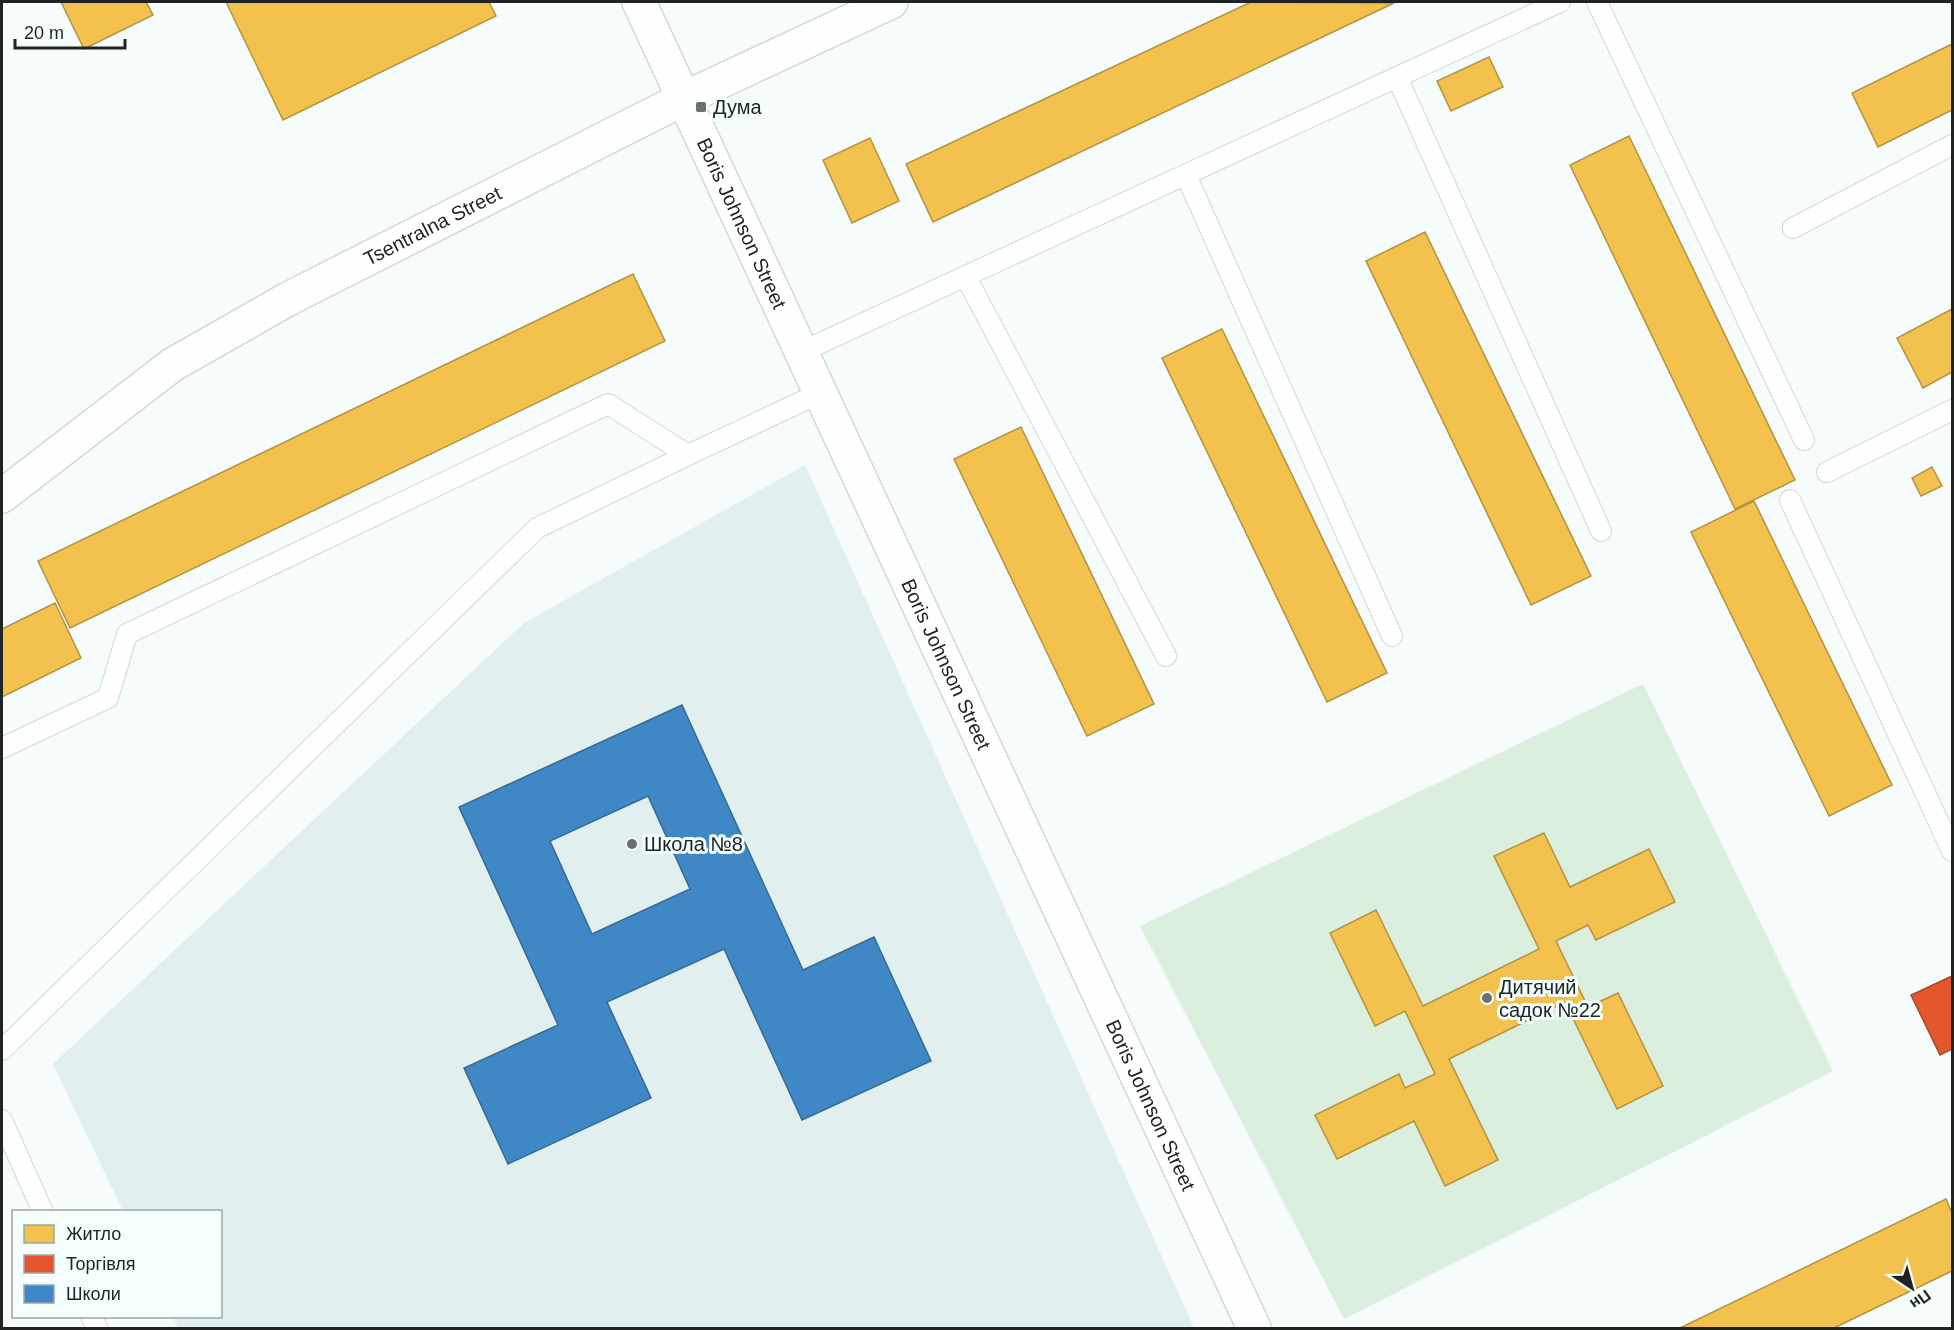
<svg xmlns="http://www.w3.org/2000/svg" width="1954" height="1330" font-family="Arial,sans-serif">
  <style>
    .built { fill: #e2efef }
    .green { fill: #daefdd }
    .homes { fill: #f2c14e; stroke: #b39241; stroke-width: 1.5 }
    .shops { fill: #e4572e; stroke: #a9472b; stroke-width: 1.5 }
    .schools { fill: #3f88c5; stroke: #356a94; stroke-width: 1.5; fill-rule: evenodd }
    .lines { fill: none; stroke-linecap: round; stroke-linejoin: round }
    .service-casing { stroke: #d3d7d7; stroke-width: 22 }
    .minor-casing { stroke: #d3d7d7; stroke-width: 36 }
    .service { stroke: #fefefe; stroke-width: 20 }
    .minor { stroke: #fefefe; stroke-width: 33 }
    .poi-dot { fill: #6a6f6f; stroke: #f3fefd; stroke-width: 2 }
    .labels { text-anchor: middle; stroke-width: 6; stroke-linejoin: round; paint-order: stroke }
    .poi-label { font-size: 20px; fill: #1f2323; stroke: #f3fefd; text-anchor: start }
    .street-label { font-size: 20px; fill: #1f2323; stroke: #f3fefd }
  </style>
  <rect width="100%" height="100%" fill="#f6fbfb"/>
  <path class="built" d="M805 465 1194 1328H178L173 1317 220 1316V1212L123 1211 53 1064 524 623Z"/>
  <path class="green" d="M1643 684 1833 1071 1344 1319 1140 926Z"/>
  <path class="homes" d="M61 2H146L153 15 84 49Z
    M226 2H489L496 16 283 120Z
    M1251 2 1394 3 933 222 906 164Z
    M1952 44V110L1878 147 1852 93Z
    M1489 57 1503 87 1451 111 1437 81Z
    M1629 136 1795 480 1735 509 1570 165Z
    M870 138 899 201 852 223 823 160Z
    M1425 232 1591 576 1531 605 1366 261Z
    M633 274 665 341 70 628 38 561Z
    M1952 309V372L1923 388 1897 338Z
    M1222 329 1387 673 1327 702 1162 358Z
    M1021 427 1154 704 1087 736 954 459Z
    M1932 467 1942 486 1921 496 1912 478Z
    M1754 501 1892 785 1829 816 1691 532Z
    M55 603 81 658 2 697V629Z
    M1544 833 1570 887 1649 849 1675 902 1596 940 1588 925 1556 941 1588 1007 1618 993 1663 1086 1617 1109 1565 1002 1449 1059 1498 1160 1445 1186 1414 1121 1337 1159 1315 1115 1399 1074 1405 1088 1435 1074 1405 1011 1375 1026 1330 933 1376 910 1423 1006 1539 949 1494 856Z
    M1946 1199 1952 1213V1271L1834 1328H1680Z"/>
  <path class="shops" d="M1952 976V1049L1940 1055 1911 995Z"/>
  <path class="schools" d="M682 705 803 970 874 937 931 1061 802 1120 724 949 607 1002 651 1098 508 1164 464 1068 558 1025 459 807ZM648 796 690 889 592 934 550 841Z"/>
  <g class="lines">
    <g class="service-casing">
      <path id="service" d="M1597 2 1804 440
        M1397 77 1601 531
        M1186 175 1392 636
        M1793 228 1952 145
        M966 277 1166 656
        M801 352 1560 2
        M1827 472 1952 410
        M1790 500 1952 851
        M2 748 108 698 127 634 608 404 688 455 820 393
        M2 1050 537 528 688 455
        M2 1120 43 1212
        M91 1316 97 1328"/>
    </g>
    <g class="minor-casing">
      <g id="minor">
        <path id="s1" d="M639 2 1254 1328"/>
        <path id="s2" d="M2 496 172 365 288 299 683 99 891 2"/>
      </g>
    </g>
    <use href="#service" class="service"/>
    <use href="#minor" class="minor"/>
  </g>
  <g class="poi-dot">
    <rect x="695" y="101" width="12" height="12" rx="3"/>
    <circle cx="632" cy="844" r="6"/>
    <circle cx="1487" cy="998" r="6"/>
  </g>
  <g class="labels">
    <g class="poi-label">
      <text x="713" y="114">Дума</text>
      <text x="644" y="851">Школа №8</text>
      <text x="1499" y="994">Дитячий<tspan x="1499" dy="23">садок №22</tspan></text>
    </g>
    <g class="street-label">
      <text dy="7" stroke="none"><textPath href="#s1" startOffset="244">Boris Johnson Street</textPath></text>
      <text dy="7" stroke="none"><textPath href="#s2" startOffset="510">Tsentralna Street</textPath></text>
      <text dy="7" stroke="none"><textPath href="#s1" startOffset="730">Boris Johnson Street</textPath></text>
      <text dy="7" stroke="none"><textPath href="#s1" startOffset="1216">Boris Johnson Street</textPath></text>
    </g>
  </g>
  <rect width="1954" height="1330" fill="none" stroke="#1f2323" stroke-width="6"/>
  <rect x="12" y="1210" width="210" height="108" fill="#f3fefd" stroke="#9ea6a6" stroke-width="1.5"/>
  <rect x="24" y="1225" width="30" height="18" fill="#f2c14e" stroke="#9ea6a6" stroke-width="1.5"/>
  <text x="66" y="1240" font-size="18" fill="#1f2323">Житло</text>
  <rect x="24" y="1255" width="30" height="18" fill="#e4572e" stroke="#9ea6a6" stroke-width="1.5"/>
  <text x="66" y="1270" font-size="18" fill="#1f2323">Торгівля</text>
  <rect x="24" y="1285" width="30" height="18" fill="#3f88c5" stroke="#9ea6a6" stroke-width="1.5"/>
  <text x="66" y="1300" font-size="18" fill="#1f2323">Школи</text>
  <g transform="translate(1912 1288) rotate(144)" stroke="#f3fefd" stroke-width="4.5" paint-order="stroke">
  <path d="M0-4.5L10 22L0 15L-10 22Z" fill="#1f2323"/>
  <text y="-9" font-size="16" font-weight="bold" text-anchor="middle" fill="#1f2323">Пн</text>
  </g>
  <path d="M15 39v9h110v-9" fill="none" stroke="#1f2323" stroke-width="3"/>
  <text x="24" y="39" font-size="18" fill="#1f2323" stroke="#f3fefd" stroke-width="4.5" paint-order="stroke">20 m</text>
</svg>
